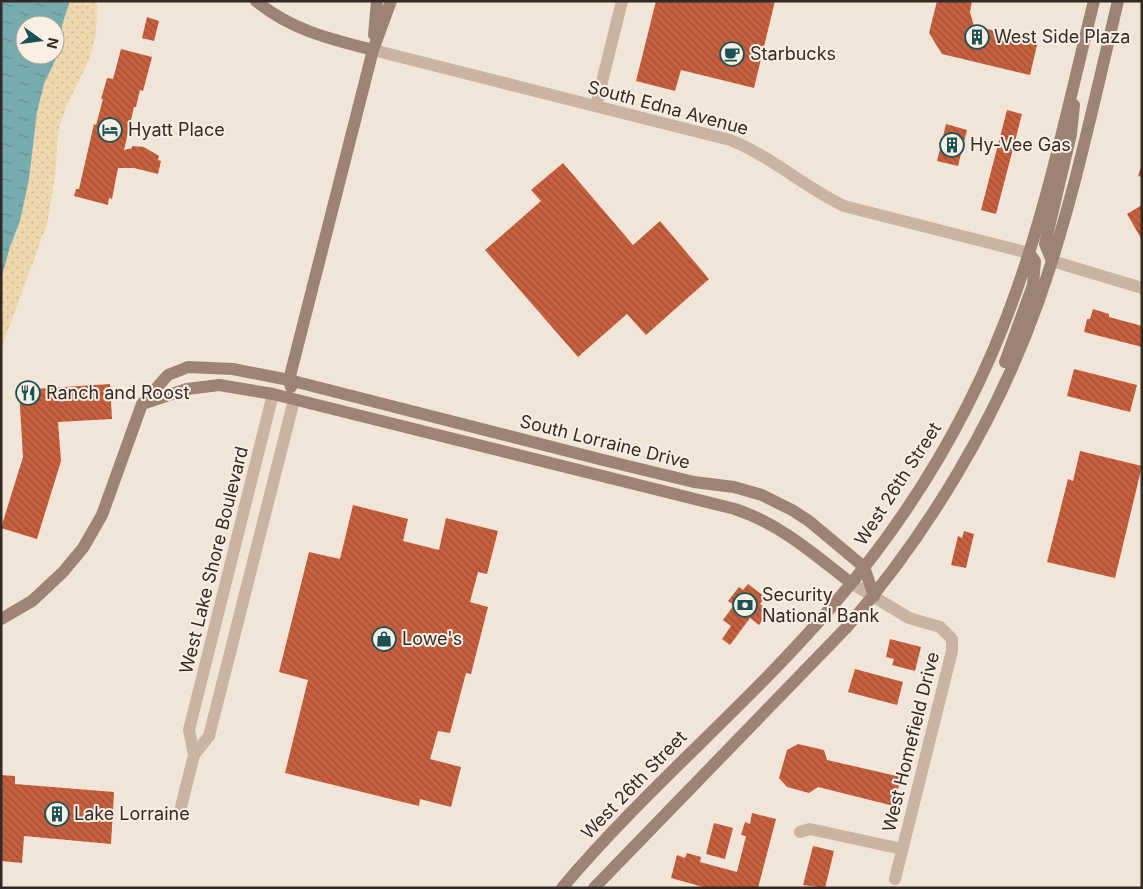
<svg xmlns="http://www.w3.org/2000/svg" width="1143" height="889" font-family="Inter,sans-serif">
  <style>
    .sand { fill: url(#sand-dots) }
    .water { fill: url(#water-ripples); fill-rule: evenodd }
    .building { fill: url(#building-back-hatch) }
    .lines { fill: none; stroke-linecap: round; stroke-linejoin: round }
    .street { stroke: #c9b4a3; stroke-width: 12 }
    .secondary { stroke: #9c8375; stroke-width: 12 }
    .labels { text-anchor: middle; stroke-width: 4; stroke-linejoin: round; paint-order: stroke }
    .poi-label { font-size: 18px; fill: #342a25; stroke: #f9efe3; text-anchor: start }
    .street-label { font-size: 18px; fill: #342a25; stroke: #f9efe3 }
  </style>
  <defs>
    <pattern id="sand-dots" width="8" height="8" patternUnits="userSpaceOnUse" patternTransform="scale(1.25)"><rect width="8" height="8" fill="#eed7ac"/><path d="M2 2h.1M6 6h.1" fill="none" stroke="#cdb994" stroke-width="1.8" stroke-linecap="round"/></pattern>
    <pattern id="water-ripples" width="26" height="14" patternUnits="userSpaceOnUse" patternTransform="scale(1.25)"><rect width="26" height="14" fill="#76acae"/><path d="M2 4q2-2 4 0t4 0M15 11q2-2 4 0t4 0" fill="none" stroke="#628c8d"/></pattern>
    <pattern id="building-back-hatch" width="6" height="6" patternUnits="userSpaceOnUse" patternTransform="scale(1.25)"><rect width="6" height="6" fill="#c7603f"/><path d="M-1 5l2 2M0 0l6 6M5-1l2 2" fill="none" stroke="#a24f35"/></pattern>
  </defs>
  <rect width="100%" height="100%" fill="#f1e5d7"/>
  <path class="sand" d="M70 1H97L96 35 89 60 66 107 58 132 55 177 47 224 1 349V279L10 247 20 221 29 179 37 112 44 84 62 46V25Z"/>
  <path class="water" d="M1 1H70L62 25V46L44 84 37 112 29 179 20 221 10 247 1 279ZM25 25H55V55H25Z"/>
  <path class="building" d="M656 1H775L754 88 681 70 675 91 636 81Z
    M937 1H972L970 12 974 26 1038 41 1030 75 942 54 929 33Z
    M147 17 159 21 154 41 142 38Z
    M121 49 152 57 143 91 140 90 136 107H134L124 150 132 148V146L144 147 159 156 158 160 161 161 158 174 134 168H118L112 199 109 198 108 205 74 196 76 189H79L94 124 96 125 103 99H101L107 78 113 79Z
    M1007 110 1022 114 996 214 981 210Z
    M946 124 967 130 958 166 937 161Z
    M563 163 633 245 660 221 709 279 646 335 627 314 578 357 485 250 541 201 531 190Z
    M1142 164V177L1138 176Z
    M1142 205V240L1127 214Z
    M1093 309 1109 314V317L1142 326V347L1084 332 1087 319H1090Z
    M1074 369 1137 385 1130 412 1067 396Z
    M110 384 112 419 58 422 61 461 37 539 1 528 23 457 19 390Z
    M1080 451 1142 466 1115 578 1047 562 1068 479 1073 481Z
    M353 505 408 519 403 541 439 550 446 518 498 531 487 574 478 572 470 602 488 607 471 674 466 673 450 733 438 731 430 759 461 767 451 807 420 799 419 806 285 773 308 680 279 672 309 552 340 559Z
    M964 531 974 534 966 568 951 565 958 536 962 538Z
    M748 584 765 597 760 604 769 611 759 625 750 618 730 645 722 639 731 626 723 620 734 605 728 601 739 587 743 590Z
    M890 639 921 647 915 671 892 665 894 659 886 657Z
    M855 669 903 682 897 705 848 692Z
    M798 744 824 750 827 760 901 777 894 806 818 787 809 793 787 787 779 778 787 750Z
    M1 775 15 776V784L114 792 111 844 24 836 22 863 1 861Z
    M752 813 776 819 758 888H707L671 878 677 855 685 858 687 853 701 857 700 862 737 872 746 836 741 835 745 822 750 824Z
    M714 823 733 828 725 859 706 854Z
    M813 846 834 851 825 888 803 885Z"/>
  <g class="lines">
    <path class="street" d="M373 50 730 140C771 156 804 187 844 206L1029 253
      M596 106 622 1
      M1052 261 1142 288
      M851 583 909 618 940 627 952 639V651L895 879
      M194 755 189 730 273 394
      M181 807 194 755 209 736 294 400
      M800 832 810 829 902 849"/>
    <path class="secondary" d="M256 1C291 30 330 39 373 50
      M374 35 377 1
      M1052 261 1045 244 1071 134 1074 105
      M1005 362 1033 285 1035 261 1029 253
      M291 387 289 380 373 50 391 1
      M142 404 187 389 219 385 273 394 735 509C780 524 814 554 851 583
      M1 619 32 601 46 588 63 572 83 548 102 515 142 404 168 375 188 367 233 369 289 380 603 460 694 482 734 487 762 495 792 510 809 521 864 567 874 596
      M562 888C647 787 749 704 834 604 914 511 977 404 1017 289 1050 195 1070 97 1094 1
      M594 888 847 627C929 532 997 419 1039 300 1073 203 1094 101 1118 1"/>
  </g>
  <defs>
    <g id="building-ring" transform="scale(1.25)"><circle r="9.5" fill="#f9efe3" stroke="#1b5255" stroke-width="1.5"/><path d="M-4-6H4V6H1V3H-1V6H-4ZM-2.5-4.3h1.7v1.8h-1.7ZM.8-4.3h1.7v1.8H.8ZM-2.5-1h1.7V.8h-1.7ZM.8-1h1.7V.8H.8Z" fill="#1b5255"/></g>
    <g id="cafe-ring" transform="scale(1.25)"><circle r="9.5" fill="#f9efe3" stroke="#1b5255" stroke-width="1.5"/><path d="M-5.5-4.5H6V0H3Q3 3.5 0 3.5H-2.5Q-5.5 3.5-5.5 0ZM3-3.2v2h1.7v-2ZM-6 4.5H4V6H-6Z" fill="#1b5255"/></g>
    <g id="hotel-ring" transform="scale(1.25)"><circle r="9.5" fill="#f9efe3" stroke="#1b5255" stroke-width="1.5"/><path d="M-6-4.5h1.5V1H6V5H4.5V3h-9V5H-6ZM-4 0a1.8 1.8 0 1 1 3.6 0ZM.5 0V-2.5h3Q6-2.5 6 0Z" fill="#1b5255"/></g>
    <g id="restaurant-ring" transform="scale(1.25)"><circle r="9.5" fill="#f9efe3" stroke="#1b5255" stroke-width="1.5"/><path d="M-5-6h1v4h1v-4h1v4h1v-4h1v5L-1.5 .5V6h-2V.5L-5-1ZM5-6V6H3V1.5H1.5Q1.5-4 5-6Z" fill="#1b5255"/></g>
    <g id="bank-ring" transform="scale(1.25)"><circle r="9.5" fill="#f9efe3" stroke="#1b5255" stroke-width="1.5"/><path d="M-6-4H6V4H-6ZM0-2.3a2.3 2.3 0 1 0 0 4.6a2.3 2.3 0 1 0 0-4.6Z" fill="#1b5255"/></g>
    <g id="shop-ring" transform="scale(1.25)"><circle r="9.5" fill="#f9efe3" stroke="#1b5255" stroke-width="1.5"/><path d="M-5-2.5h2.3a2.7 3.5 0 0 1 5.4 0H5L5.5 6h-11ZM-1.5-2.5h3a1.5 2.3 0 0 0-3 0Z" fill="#1b5255"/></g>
  </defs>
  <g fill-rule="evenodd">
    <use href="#building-ring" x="977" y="37"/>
    <use href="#cafe-ring" x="732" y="54"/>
    <use href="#hotel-ring" x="110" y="130"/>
    <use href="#building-ring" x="952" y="145"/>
    <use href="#restaurant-ring" x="28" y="393"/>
    <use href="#bank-ring" x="745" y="605"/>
    <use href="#shop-ring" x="384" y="639"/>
    <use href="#building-ring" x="57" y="814"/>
  </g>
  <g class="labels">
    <g class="poi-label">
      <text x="994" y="43">West Side Plaza</text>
      <text x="750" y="60">Starbucks</text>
      <text x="128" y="136">Hyatt Place</text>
      <text x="970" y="151">Hy-Vee Gas</text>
      <text x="46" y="399">Ranch and Roost</text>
      <text x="762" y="601">Security<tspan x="762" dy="21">National Bank</tspan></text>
      <text x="402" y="645">Lowe's</text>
      <text x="74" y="820">Lake Lorraine</text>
    </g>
    <g class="street-label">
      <text transform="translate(668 108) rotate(15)" y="6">South Edna Avenue</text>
      <text transform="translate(605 442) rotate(14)" y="6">South Lorraine Drive</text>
      <text transform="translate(898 484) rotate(-57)" y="6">West 26th Street</text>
      <text transform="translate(214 560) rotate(-76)" y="6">West Lake Shore Boulevard</text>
      <text transform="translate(911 742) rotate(-76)" y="6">West Homefield Drive</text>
      <text transform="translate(634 785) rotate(-46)" y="6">West 26th Street</text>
    </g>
  </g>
  <rect width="1143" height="889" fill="none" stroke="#342a25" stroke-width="5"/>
  <g transform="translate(40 40) rotate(104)"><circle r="24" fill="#f9efe3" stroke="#aaa097"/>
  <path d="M0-4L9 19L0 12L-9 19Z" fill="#1b5255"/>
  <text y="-8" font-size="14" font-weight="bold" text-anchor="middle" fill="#342a25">N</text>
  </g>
</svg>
